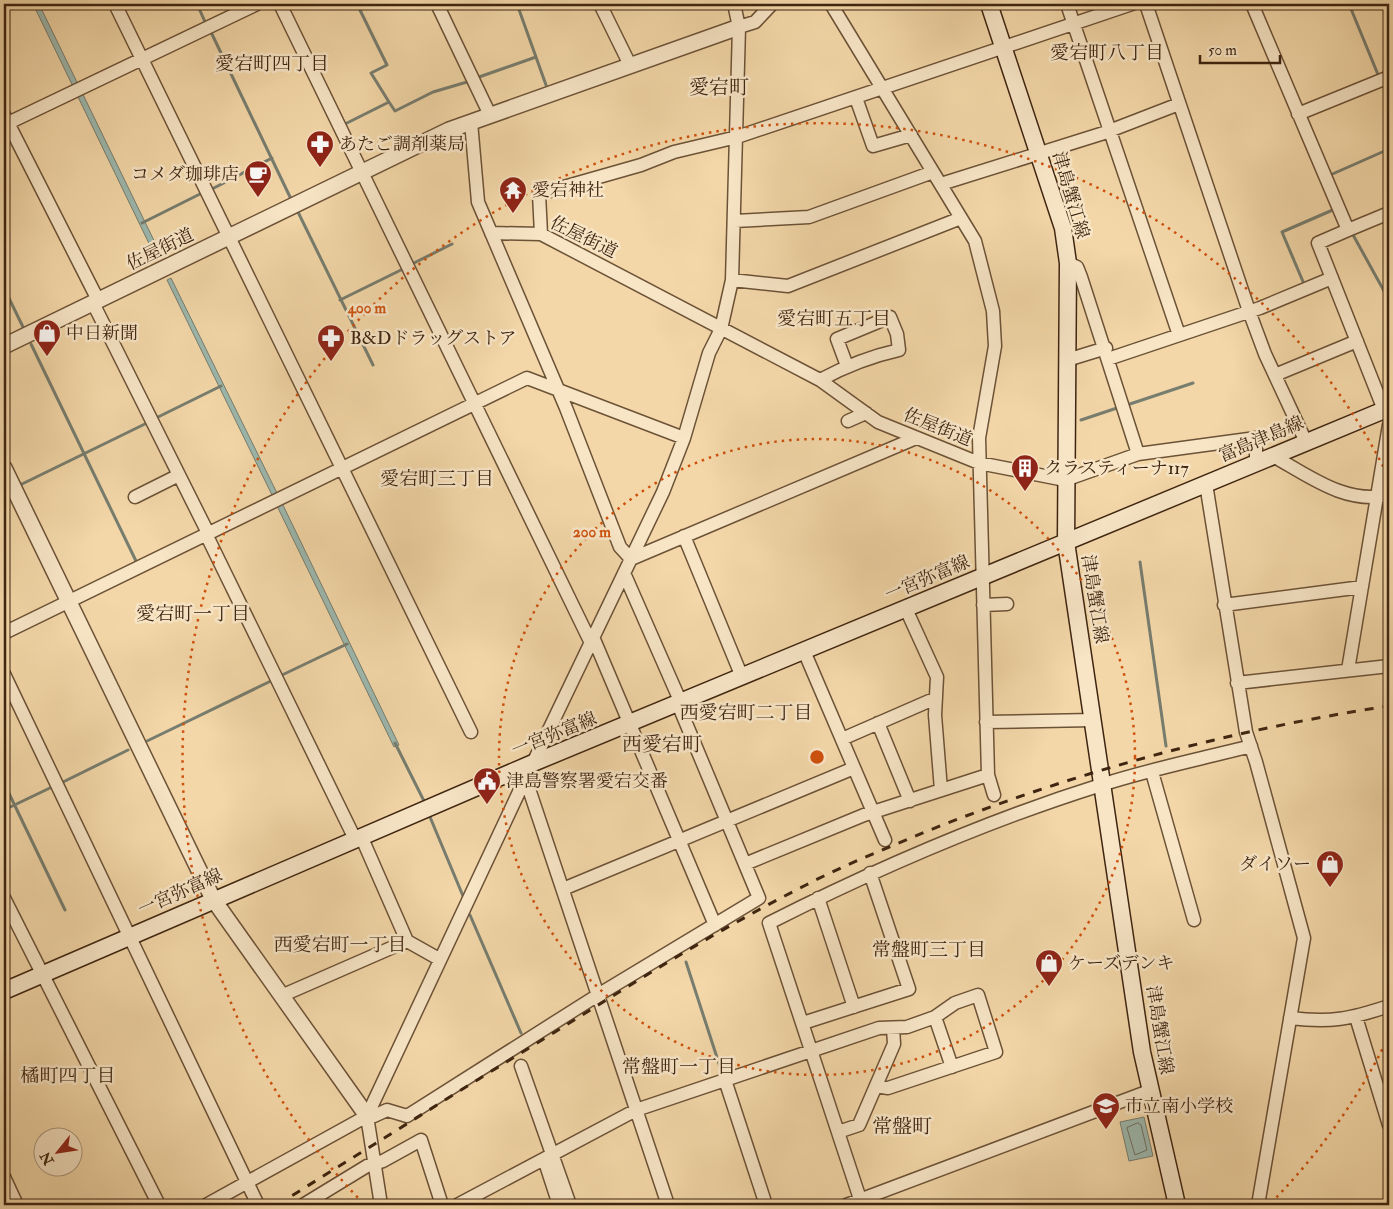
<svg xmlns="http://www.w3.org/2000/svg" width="1393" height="1209" font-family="'IM FELL Double Pica','Noto Serif JP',serif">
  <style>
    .water { fill: #9cb8ae; stroke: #777d6f }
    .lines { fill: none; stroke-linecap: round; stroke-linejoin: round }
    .shore { stroke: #6e6e60; stroke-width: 1 }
    .stream { stroke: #777d6f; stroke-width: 3 }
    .minor-casing { stroke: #6c5237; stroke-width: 15 }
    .tertiary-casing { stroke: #6c5237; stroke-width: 18 }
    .secondary-casing { stroke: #3f2511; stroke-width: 19 }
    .minor { stroke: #f7e5c6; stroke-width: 12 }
    .tertiary { stroke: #f7e5c6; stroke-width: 15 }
    .secondary { stroke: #f7e5c6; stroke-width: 16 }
    .rail { stroke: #3f2511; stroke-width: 3; stroke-dasharray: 9 9; stroke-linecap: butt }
    .ring { fill: none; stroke: #cf510d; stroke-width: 2.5; stroke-dasharray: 2.5 5 }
    .labels { text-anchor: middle; stroke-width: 5; stroke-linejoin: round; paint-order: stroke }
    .poi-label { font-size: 18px; fill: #3f2511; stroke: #f7e5c6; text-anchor: start }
    .street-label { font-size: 18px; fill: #3f2511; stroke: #f7e5c6 }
    .neighbourhood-label { font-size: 19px; fill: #3f2511; stroke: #f7e5c6 }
    .quarter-label { font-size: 20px; fill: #3f2511; stroke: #f7e5c6 }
    .centre { fill: #cf510d; stroke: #f7e5c6; stroke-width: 2.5 }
    .ring-label { font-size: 15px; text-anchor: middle; font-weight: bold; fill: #cf510d; stroke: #f7e5c6; stroke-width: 5; stroke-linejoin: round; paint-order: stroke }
  </style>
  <rect width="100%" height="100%" fill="#f3d7a8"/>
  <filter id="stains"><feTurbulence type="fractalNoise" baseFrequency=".004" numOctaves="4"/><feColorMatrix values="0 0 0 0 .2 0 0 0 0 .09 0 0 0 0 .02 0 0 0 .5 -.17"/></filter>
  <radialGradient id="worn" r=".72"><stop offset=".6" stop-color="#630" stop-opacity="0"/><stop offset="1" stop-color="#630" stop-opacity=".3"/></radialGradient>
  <path class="water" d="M33 4H39L162 257 157 260Z
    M171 278 277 493 272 495 167 280Z
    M282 503 399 745 394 747 277 506Z
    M1144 1117 1153 1156 1129 1161 1120 1122Z"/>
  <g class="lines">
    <path class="shore" d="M1138 1123 1141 1125 1147 1150 1135 1155 1127 1128Z"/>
    <path class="stream" d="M197 4 206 24
      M357 4 387 65 371 73 389 102
      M517 4 546 85
      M1349 4 1379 77
      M210 30 291 199
      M479 77 536 57
      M1382 82 1389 100
      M345 124 389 102 395 111 433 92 467 82
      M1328 176 1389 149
      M212 189 272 158
      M297 210 373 365
      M142 223 202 193
      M1352 233 1389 300
      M410 265 452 244
      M1301 285 1304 284 1282 232 1335 209
      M4 288 23 327
      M340 300 405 268
      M31 344 136 561
      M1127 405 1193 383
      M156 418 221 386
      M1081 420 1120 407
      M20 485 149 422
      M1140 562 1166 746
      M280 676 347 644
      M145 742 273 680
      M395 743 424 801
      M4 783 65 910
      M61 783 128 750
      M4 810 52 787
      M430 817 463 896
      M470 915 521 1033
      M686 962 723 1076"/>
    <g class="minor-casing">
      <path id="minor" d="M115 4 471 732
        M280 4 591 643
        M437 4 490 115
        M600 4 630 65
        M831 4 975 241 993 311 995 346 979 438 988 775 994 795
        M1067 4 1179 335
        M1146 4 1249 311 1265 354 1306 442
        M1252 4 1348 230 1318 243 1384 410
        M739 27 755 22 772 4
        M856 98 873 146 911 135
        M1298 114 1389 77
        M4 115 98 300
        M471 122 478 202 566 408 620 547 631 559 916 438
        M4 125 257 4
        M941 184 1104 133 1179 104
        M735 221 809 217 933 172
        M1348 230 1389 213
        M491 233 541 234 820 380 878 422 979 463 1065 480 1138 454 1256 438V463
        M541 234 539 194 641 165 674 152 737 137 1132 4
        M1068 263 1077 267 1081 277 1138 454
        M732 280 788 286 961 218
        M93 303 208 533
        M1108 359 1260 308 1332 278
        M1067 360 1106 348
        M1275 375 1357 341
        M820 380C844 367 872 356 899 350L897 334 890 317 837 339 847 366
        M848 421 866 413
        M1273 456C1309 476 1346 505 1389 495
        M1206 484 1246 732 1256 762 1304 938 1258 1205
        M135 497 179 475
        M206 534 355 839
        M684 536 742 677
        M983 605 1007 604
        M1224 605 1362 587
        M906 609 937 677 935 715 941 790
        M4 633 527 378 684 438
        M593 637 715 925
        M804 651 885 840
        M1348 670 1389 425
        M4 674 258 1205
        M1237 683 1389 666
        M986 722 1093 720
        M878 723 910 801
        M842 739 936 698
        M533 763 663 492 684 438 709 353 721 329 732 280 739 27 734 4
        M1152 772 1194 920
        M524 774 668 1205
        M745 864 864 815 988 775
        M563 889 854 768
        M4 898 159 1205
        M818 898 854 1007
        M407 941 439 959
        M281 996 407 941 361 836
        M935 1017 952 1067
        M1356 1017 1389 1125
        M1290 1018C1331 1023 1350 1019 1389 1006
        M803 1023 909 989 870 873
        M521 1066 570 1205
        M725 1080 766 1205
        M838 1132 859 1125 894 1044 893 1028
        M544 1159 559 1205
        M4 1177 17 1205
        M206 1205 367 1116H374L387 1110 407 1116 598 995 759 898 678 704V696L624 573
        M303 1205 367 1166 383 1161 421 1140 442 1205
        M381 1205 367 1116 526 777
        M457 1205 636 1110 879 1028 907 1027 935 1017 955 1003 978 995 996 1052 888 1088 876 1086
        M846 1205 1149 1091
        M862 1205 769 923C876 869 986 821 1101 785 1150 769 1201 759 1251 746"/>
    </g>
    <g class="tertiary-casing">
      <path id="tertiary" d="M4 346 449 130 739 27
        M4 468 213 899 367 1116"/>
    </g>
    <g class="secondary-casing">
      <path id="secondary" d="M989 4 1063 228 1068 263 1066 542 1142 1052 1177 1205
        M4 991 533 763 1389 408"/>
    </g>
    <use href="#minor" class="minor"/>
    <use href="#tertiary" class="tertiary"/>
    <use href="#secondary" class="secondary"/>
    <path class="rail" d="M277 1205C370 1147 462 1089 555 1032 638 980 719 929 806 885 844 865 885 849 925 832 1074 772 1230 730 1389 706"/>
  </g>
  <g class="ring">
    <circle cx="817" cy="757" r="318"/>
    <path d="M1389 1036A636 636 0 0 1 1271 1203M363 1203A636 636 0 1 1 1389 478"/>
  </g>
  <defs>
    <g id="pharmacy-pin" transform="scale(1.4375)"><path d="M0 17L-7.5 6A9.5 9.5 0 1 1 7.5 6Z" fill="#8f2418" stroke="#f7e5c6"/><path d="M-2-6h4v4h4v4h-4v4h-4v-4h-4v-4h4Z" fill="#fff"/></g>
    <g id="cafe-pin" transform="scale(1.4375)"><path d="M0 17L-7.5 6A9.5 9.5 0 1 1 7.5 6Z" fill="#8f2418" stroke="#f7e5c6"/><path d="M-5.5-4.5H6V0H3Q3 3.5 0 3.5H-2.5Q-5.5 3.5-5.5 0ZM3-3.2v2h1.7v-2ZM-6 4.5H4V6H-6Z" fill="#fff"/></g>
    <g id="temple-pin" transform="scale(1.4375)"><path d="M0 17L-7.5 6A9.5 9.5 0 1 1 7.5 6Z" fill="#8f2418" stroke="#f7e5c6"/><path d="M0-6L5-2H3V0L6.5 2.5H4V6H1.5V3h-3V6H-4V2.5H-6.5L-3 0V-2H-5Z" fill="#fff"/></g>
    <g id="shop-pin" transform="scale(1.4375)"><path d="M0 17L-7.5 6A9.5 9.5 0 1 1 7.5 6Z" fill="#8f2418" stroke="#f7e5c6"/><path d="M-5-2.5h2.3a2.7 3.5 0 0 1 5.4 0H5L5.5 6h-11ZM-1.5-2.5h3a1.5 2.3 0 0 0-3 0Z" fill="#fff"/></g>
    <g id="building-pin" transform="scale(1.4375)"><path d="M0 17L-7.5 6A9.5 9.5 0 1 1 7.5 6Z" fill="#8f2418" stroke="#f7e5c6"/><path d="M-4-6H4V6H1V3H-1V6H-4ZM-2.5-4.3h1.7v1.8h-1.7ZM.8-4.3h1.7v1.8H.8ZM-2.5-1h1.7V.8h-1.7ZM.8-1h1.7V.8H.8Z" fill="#fff"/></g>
    <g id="civic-pin" transform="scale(1.4375)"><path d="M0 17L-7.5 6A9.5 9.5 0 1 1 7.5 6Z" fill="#8f2418" stroke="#f7e5c6"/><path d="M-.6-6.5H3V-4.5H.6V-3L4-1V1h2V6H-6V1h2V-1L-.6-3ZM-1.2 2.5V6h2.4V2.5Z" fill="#fff"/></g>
    <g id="school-pin" transform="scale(1.4375)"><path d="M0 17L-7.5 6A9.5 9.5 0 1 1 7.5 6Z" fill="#8f2418" stroke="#f7e5c6"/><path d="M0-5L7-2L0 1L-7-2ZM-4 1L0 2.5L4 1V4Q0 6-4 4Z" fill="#fff"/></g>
  </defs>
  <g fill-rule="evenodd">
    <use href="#pharmacy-pin" x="320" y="144"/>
    <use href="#cafe-pin" x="258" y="174"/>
    <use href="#temple-pin" x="513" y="190"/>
    <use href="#shop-pin" x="47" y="333"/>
    <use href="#pharmacy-pin" x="331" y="338"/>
    <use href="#building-pin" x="1025" y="468"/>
    <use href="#civic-pin" x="487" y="781"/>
    <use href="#shop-pin" x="1330" y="864"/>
    <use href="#shop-pin" x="1049" y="963"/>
    <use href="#school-pin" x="1106" y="1106"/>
  </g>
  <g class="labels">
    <g class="poi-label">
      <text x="339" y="150">あたご調剤薬局</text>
      <text x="239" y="180" text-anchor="end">コメダ珈琲店</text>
      <text x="532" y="196">愛宕神社</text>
      <text x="66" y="339">中日新聞</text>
      <text x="350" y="344">B&amp;Dドラッグストア</text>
      <text x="1044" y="474">クラスティーナ117</text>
      <text x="506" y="787">津島警察署愛宕交番</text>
      <text x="1311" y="870" text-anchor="end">ダイソー</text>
      <text x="1068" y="969">ケーズデンキ</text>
      <text x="1125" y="1112">市立南小学校</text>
    </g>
    <g class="street-label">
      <text transform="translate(1071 195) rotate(74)" y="6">津島蟹江線</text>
      <text transform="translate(584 237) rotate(26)" y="6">佐屋街道</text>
      <text transform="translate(160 249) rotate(-26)" y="6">佐屋街道</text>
      <text transform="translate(938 427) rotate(22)" y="6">佐屋街道</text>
      <text transform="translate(1261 439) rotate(-23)" y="6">富島津島線</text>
      <text transform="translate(927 578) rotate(-23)" y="6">一宮弥富線</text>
      <text transform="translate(1095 599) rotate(81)" y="6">津島蟹江線</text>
      <text transform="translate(554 734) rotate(-22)" y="6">一宮弥富線</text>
      <text transform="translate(180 892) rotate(-24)" y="6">一宮弥富線</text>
      <text transform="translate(1160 1030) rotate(81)" y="6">津島蟹江線</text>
    </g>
    <g class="neighbourhood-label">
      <text x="1107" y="59">愛宕町八丁目</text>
      <text x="272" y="70">愛宕町四丁目</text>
      <text x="834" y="325">愛宕町五丁目</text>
      <text x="437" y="485">愛宕町三丁目</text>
      <text x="193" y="620">愛宕町一丁目</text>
      <text x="746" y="719">西愛宕町二丁目</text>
      <text x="340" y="951">西愛宕町一丁目</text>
      <text x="929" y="956">常盤町三丁目</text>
      <text x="679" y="1073">常盤町一丁目</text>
      <text x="68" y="1082">橘町四丁目</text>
    </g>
    <g class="quarter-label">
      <text x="719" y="94">愛宕町</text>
      <text x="662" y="751">西愛宕町</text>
      <text x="902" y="1133">常盤町</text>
    </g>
  </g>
  <circle cx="817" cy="757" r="8" class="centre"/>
  <g class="ring-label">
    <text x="367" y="313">400 m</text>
    <text x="592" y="537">200 m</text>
  </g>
  <rect width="1393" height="1209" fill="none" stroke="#f3d7a8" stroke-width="20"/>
  <rect x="5" y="5" width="1383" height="1199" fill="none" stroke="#3f2511" stroke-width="2.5"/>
  <rect x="10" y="10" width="1373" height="1189" fill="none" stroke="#3f2511"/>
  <g transform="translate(58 1152) rotate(240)"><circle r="24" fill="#f7e5c6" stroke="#ad987e"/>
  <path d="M0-4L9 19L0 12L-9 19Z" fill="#8f2418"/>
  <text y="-8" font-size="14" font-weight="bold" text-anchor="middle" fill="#3f2511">N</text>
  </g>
  <path d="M1200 55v8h80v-8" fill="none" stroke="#3f2511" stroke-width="2.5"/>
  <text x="1208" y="55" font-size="15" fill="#3f2511" stroke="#f7e5c6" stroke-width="4" paint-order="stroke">50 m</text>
  <rect width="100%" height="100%" filter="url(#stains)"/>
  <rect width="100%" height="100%" fill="url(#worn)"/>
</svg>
